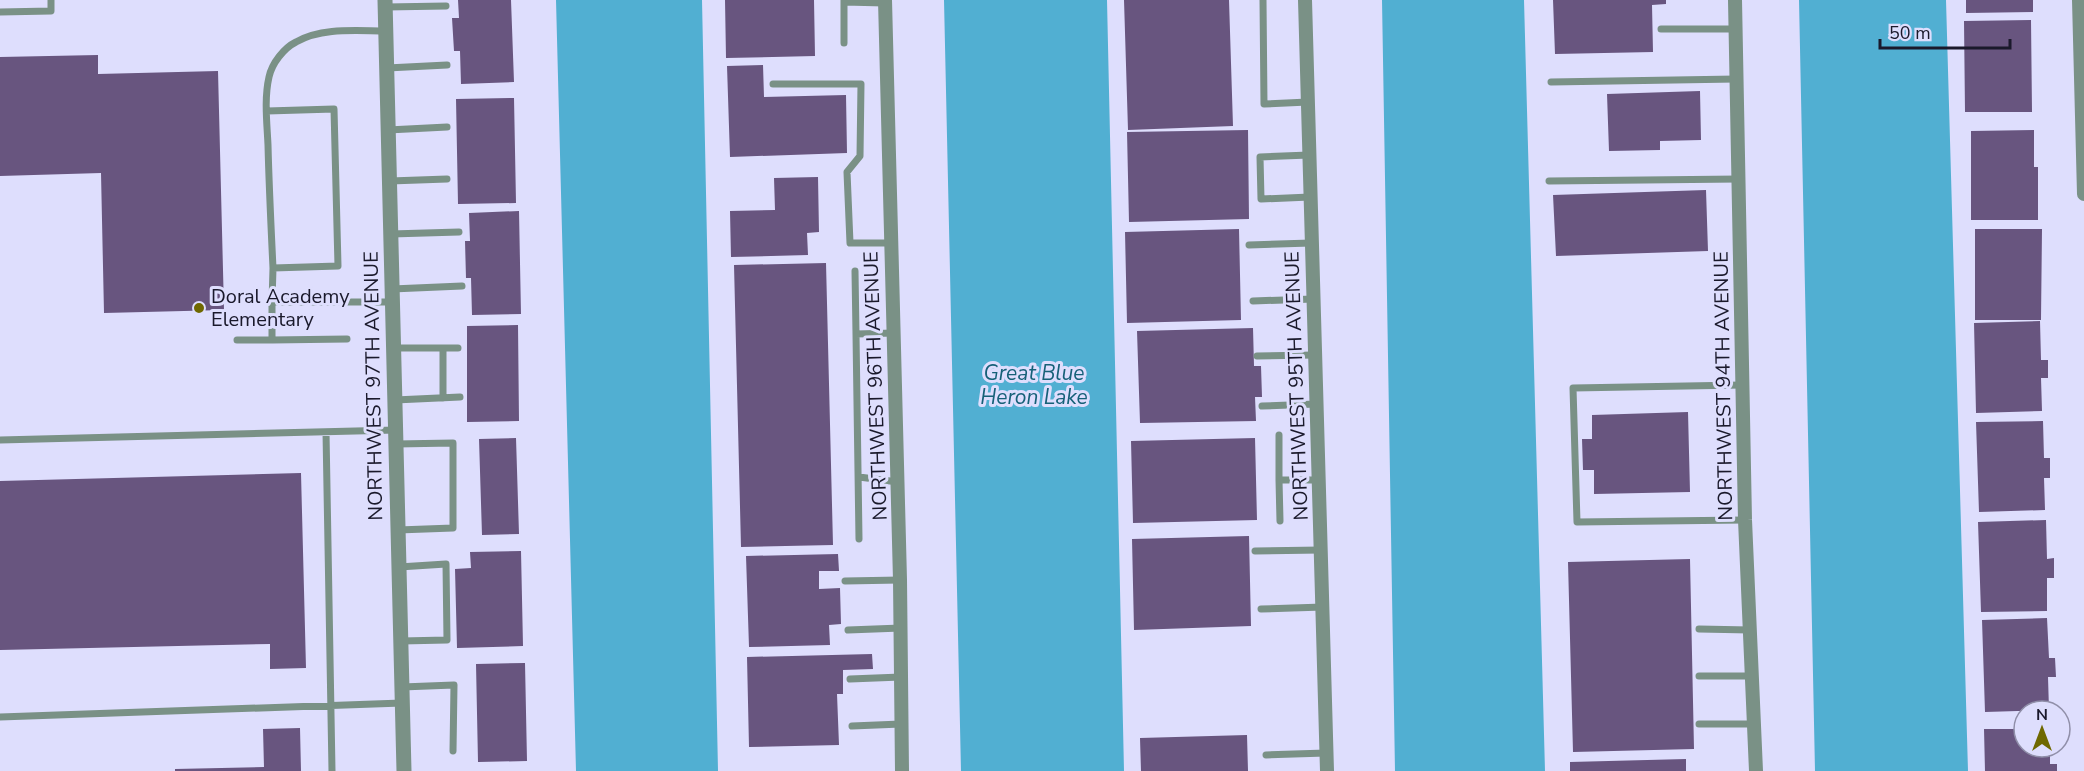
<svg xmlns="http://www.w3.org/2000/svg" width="2084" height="771" font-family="'Nunito Sans',sans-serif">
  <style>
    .water { fill: #51afd2 }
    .building { fill: #68557f }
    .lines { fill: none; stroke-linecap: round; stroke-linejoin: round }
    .service { stroke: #7a9186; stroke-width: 7 }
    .minor { stroke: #7a9186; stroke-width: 14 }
    .tertiary { stroke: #7a9186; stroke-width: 15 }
    .poi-dot { fill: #6f6800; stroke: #dedefd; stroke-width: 2 }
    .labels { text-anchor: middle; stroke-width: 6; stroke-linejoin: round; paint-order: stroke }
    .poi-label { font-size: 20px; fill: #1a192b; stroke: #dedefd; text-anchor: start }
    .street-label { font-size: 20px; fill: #1a192b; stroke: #dedefd }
    .water-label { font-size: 21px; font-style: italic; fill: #156078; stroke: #dedefd }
  </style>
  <rect width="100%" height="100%" fill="#dedefd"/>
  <path class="water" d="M556 0H702L718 771H576Z
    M944 0H1107L1124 771H961Z
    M1382 0H1524L1545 771H1395Z
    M1799 0H1946L1968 771H1815Z"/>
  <path class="building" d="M458 0H511L514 82 461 84 460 51H454L452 18H459Z
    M725 0H814L815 56 726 58Z
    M1124 0H1229L1233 126 1128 130Z
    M1553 0H1666V4L1652 5 1653 52 1555 54Z
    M1966 0H2033V12L1966 13Z
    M2031 20 2032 112H1965L1964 21Z
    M98 55V74L218 71 224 310 104 313 101 173 0 176V57Z
    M763 65 764 97 846 95 847 153 730 157 727 66Z
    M1700 91 1701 140 1660 141V150L1609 151 1607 94Z
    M514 98 516 203 458 204 456 99Z
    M1248 130 1249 219 1129 222 1127 132Z
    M2034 130V167H2038V220H1971V131Z
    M818 177 819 232 807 233 808 255 731 257 730 211 775 210 774 178Z
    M1706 190 1708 251 1556 256 1553 195Z
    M519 211 521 314 472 315 471 278H466L465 241H470L469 213Z
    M1239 229 1241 320 1127 323 1125 232Z
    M1975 229H2042L2041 320H1975Z
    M826 263 833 545 741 547 734 265Z
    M2040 321 2041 360H2048V378H2041L2042 411 1976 413 1974 323Z
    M518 325 519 421 467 422V326Z
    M1253 328 1254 366H1261L1262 397H1255L1256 421 1140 423 1137 331Z
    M1688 412 1690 492 1594 494V470H1583L1582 439H1592V415Z
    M2043 421 2044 458H2050V478H2044L2045 510 1979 512 1976 422Z
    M516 438 519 534 482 535 479 439Z
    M1255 438 1257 520 1133 523 1131 441Z
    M301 473 306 668 270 669V644L0 650V481Z
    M2046 520 2047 559 2054 558V578H2047V611L1981 612 1978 522Z
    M1249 536 1251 626 1134 630 1132 539Z
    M521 551 523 646 457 648 455 569 471 568 470 552Z
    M838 554 839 571H819V589L840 588 841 624 829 625 830 645 749 647 746 556Z
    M1690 559 1694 749 1573 752 1568 562Z
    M2047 618 2049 658H2055L2056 677H2048L2049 710 1985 712 1982 620Z
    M872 654 873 669 843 670V694H837L839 745 749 747 747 657Z
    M525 663 527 761 478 762 476 664Z
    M300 728 301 771H175V769L264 767 263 729Z
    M1984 729H2024V747H2050V764H2057V771H1985Z
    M1247 735 1248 771H1141L1140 738Z
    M1686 759V771H1570V762Z"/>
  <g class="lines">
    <path class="service" d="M844 0V2L885 3
      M1263 0 1264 104 1308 102
      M844 2V43
      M386 7 446 6
      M0 12 51 11V0
      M1661 29H1735
      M387 68 447 65
      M1551 82 1736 79
      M773 84H861L860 156 847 172 850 243H890
      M267 111 334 109 338 266 273 268C271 227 269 186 268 145 267 123 264 99 269 77 272 63 284 48 296 42 322 27 357 31 386 31
      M388 130 447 127
      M1309 155 1260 157 1261 199 1310 197
      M390 181 447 179
      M1549 181 1739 179
      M391 234 459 232
      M1249 245 1311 243
      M855 271 856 334 894 333
      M392 289 462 286
      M1253 301 1313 299
      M272 302 273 268
      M856 334 859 539
      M347 339 272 340V302H393
      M237 340H272
      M394 348H458
      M443 348V398
      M1257 356 1315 355
      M1742 385 1573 388 1577 522 1745 520
      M395 400 460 397
      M1262 406 1316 404
      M326 432 332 771
      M1279 435V480H1319
      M0 440 396 430
      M396 444 453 443V528L398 530
      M859 477 898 482
      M1279 480 1280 521
      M1255 551 1321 550
      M399 567 446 564 447 640 401 641
      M845 581 900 580
      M1261 609 1323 607
      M1699 629 1750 630
      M848 630 901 628
      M1699 676H1752
      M850 679 901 677
      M402 687 454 685 453 751
      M0 717 402 703
      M1699 724H1754
      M852 726 901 724
      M1266 755 1326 753"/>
    <path class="minor" d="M885 0 900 580 902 771
      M1305 0 1327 771
      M1735 0 1745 520 1756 771
      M2079 0 2084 194"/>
    <path class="tertiary" d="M385 0 404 771"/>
  </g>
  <circle class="poi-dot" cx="199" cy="308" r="6"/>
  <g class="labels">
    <g class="poi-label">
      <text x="211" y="303">Doral Academy<tspan x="211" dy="23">Elementary</tspan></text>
    </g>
    <g class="street-label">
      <text transform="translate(373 386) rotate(-91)" y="7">NORTHWEST 97TH AVENUE</text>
      <text transform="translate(875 386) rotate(-92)" y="7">NORTHWEST 96TH AVENUE</text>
      <text transform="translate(1296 386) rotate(-92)" y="7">NORTHWEST 95TH AVENUE</text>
      <text transform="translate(1723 386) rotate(-91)" y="7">NORTHWEST 94TH AVENUE</text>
    </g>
    <g class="water-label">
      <text x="1034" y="380">Great Blue<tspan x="1034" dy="24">Heron Lake</tspan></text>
    </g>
  </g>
  <g transform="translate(2042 729)"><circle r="28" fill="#dedefd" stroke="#908fa9" stroke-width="1.5"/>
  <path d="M0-4.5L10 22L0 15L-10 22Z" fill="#6f6800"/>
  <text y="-9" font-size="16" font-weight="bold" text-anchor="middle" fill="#1a192b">N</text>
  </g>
  <path d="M1880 39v9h130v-9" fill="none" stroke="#1a192b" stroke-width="3"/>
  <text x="1889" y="39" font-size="18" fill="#1a192b" stroke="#dedefd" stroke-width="4.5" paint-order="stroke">50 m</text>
</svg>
